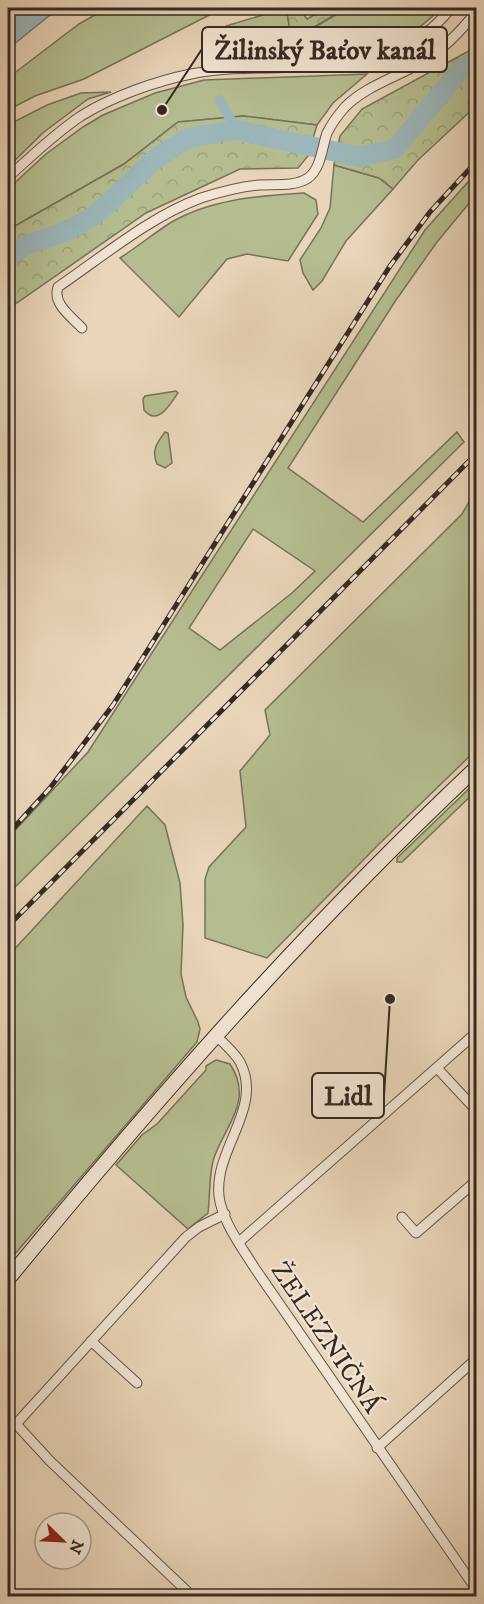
<svg xmlns="http://www.w3.org/2000/svg" width="484" height="1604" font-family="'IM FELL DW Pica',serif">
  <style>
    .green { fill: #b5bd90; stroke: #75735a; stroke-width: 1.5; fill-rule: evenodd }
    .forest { fill: url(#forest-crowns); stroke: #75735a; stroke-width: 1.5 }
    .water { fill: #9cb6ba; stroke: #737e7e; stroke-width: 1.5 }
    .lines { fill: none; stroke-linecap: round; stroke-linejoin: round }
    .canal { stroke: #9cb6ba; stroke-width: 10 }
    .river { stroke: #9cb6ba; stroke-width: 20 }
    .minor-casing { stroke: #625449; stroke-width: 11 }
    .secondary-casing { stroke: #352924; stroke-width: 16 }
    .minor { stroke: #f1e4d2; stroke-width: 9 }
    .secondary { stroke: #f1e4d2; stroke-width: 14 }
    .rail-casing { stroke: #352924; stroke-width: 5 }
    .rail { stroke: #f1e4d2; stroke-width: 3; stroke-dasharray: 9; stroke-linecap: butt }
    .labels { text-anchor: middle; stroke-width: 4.5; stroke-linejoin: round; paint-order: stroke }
    .street-label { font-size: 26px; fill: #352924; stroke: #f1e4d2 }
    .leader { fill: none; stroke: #352924; stroke-width: 2 }
    .callout-dot { fill: #352924; stroke: #f1e4d2; stroke-width: 2 }
    .callout { fill: #f1e4d2; stroke: #352924; stroke-width: 2 }
    .callout-label { font-size: 27px; text-anchor: middle; font-weight: bold; fill: #352924 }
  </style>
  <defs>
    <pattern id="forest-crowns" width="20" height="18" patternUnits="userSpaceOnUse" patternTransform="scale(1.5)"><rect width="20" height="18" fill="#b5bd90"/><path d="M2 6a3 3 0 1 1 6 0M12 15a3 3 0 1 1 6 0" fill="none" stroke="#9ca27c"/></pattern>
  </defs>
  <rect width="100%" height="100%" fill="#e9d5b9"/>
  <filter id="stains"><feTurbulence type="fractalNoise" baseFrequency=".00333" numOctaves="4"/><feColorMatrix values="0 0 0 0 .2 0 0 0 0 .09 0 0 0 0 .02 0 0 0 .5 -.17"/></filter>
  <radialGradient id="worn" r=".72"><stop offset=".6" stop-color="#630" stop-opacity="0"/><stop offset="1" stop-color="#630" stop-opacity=".3"/></radialGradient>
  <path class="green" d="M107 8H223L84 79 35 96 8 110V78L79 24Z
    M286 8 292 40 348 8H441C374 77 311 54 227 63L225 57 228 51 226 26Z
    M367 74 333 103 317 125 243 116 178 122 124 164 8 230V189L46 154 83 127 103 115 155 93 204 80Z
    M111 92 88 99 44 132 8 167V125L47 105 81 93Z
    M334 165 379 178 393 189 346 241 322 281 313 290 303 273 300 260 321 228 330 208Z
    M476 173V195L437 242 396 300 288 468 363 522 457 432 464 442 8 894V838L88 752 425 230ZM253 529 315 571 292 593 220 650 189 628Z
    M304 193 316 200 318 214 288 261 247 254 227 259 179 317 120 258C137 247 153 234 170 223 210 199 258 196 304 193Z
    M176 391 178 393C170 404 158 427 144 410L143 399 145 396Z
    M165 432 168 433 172 463 165 468 157 464C151 450 157 443 165 432Z
    M476 490V750L377 846 267 958 205 938V879L209 867 246 827 240 771 270 735 265 710 462 514Z
    M476 782V791L402 862H397V858Z
    M147 806 165 825 180 883 183 925 181 974 186 997 198 1022 200 1029 197 1042 8 1262V956Z
    M216 1060 230 1064C255 1102 223 1127 213 1161 209 1178 210 1196 208 1213L188 1229 116 1165 142 1135 157 1124 206 1070V1066Z"/>
  <path class="forest" d="M286 8H299L307 19 327 8H346L292 40Z
    M476 47V106L418 160 393 189 379 178 334 165 340 136 362 109Z
    M243 116 317 125 308 156 298 168 240 169 146 213 8 309V230L124 164 178 122Z"/>
  <path class="water" d="M8 8H64L49 16 8 49Z"/>
  <g class="lines">
    <path class="canal" d="M220 100 236 130"/>
    <path class="river" d="M8 257 26 245 70 230 98 213 155 159 188 138 236 130 360 157 395 149 462 68 476 62"/>
    <g class="minor-casing">
      <path id="minor" d="M8 177C31 157 54 134 81 116 111 97 156 81 191 74 281 56 385 92 451 8
        M82 328C72 317 52 304 58 287 102 257 151 216 201 198 220 192 239 187 259 185 274 184 295 187 308 178 321 169 322 147 327 133 332 123 338 115 345 107 367 85 398 77 424 61 445 48 461 31 476 12
        M215 1035C224 1043 234 1052 240 1062 264 1108 214 1148 219 1196 222 1221 241 1246 254 1267L476 1589
        M437 1068 476 1110
        M402 1217 416 1233 476 1181
        M239 1242 476 1033
        M91 1341 137 1383
        M377 1448 476 1359
        M192 1596 50 1461 16 1424 186 1237 199 1227 225 1214"/>
    </g>
    <g class="secondary-casing">
      <path id="secondary" d="M8 1279C155 1100 307 927 476 768"/>
    </g>
    <use href="#minor" class="minor"/>
    <use href="#secondary" class="secondary"/>
    <g class="rail-casing">
      <path id="rail" d="M8 834 50 788 113 705 390 266 430 212 476 162
        M8 926 476 454"/>
    </g>
    <use href="#rail" class="rail"/>
  </g>
  <g class="labels">
    <g class="street-label">
      <text transform="translate(327 1337) rotate(56)" y="9">ŽELEZNIČNÁ</text>
    </g>
  </g>
  <path class="leader" d="M162 110L202 49M390 999L384 1096"/>
  <g class="callout-dot">
    <circle cx="162" cy="110" r="6"/>
    <circle cx="390" cy="999" r="6"/>
  </g>
  <g class="callout">
    <rect x="202" y="27" width="245" height="45" rx="6"/>
    <rect x="312" y="1073" width="72" height="45" rx="6"/>
  </g>
  <g class="callout-label">
    <text x="325" y="59">Žilinský Baťov kanál</text>
    <text x="348" y="1105">Lidl</text>
  </g>
  <rect width="484" height="1604" fill="none" stroke="#e9d5b9" stroke-width="30"/>
  <rect x="9" y="9" width="466" height="1586" fill="none" stroke="#352924" stroke-width="3"/>
  <rect x="15" y="15" width="454" height="1574" fill="none" stroke="#352924" stroke-width="1.5"/>
  <g transform="translate(63 1541) rotate(114)"><circle r="28" fill="#f1e4d2" stroke="#a6998c" stroke-width="1.5"/>
  <path d="M0-4.5L10 22L0 15L-10 22Z" fill="#8f2418"/>
  <text y="-9" font-size="16" font-weight="bold" text-anchor="middle" fill="#352924">N</text>
  </g>
  <rect width="100%" height="100%" filter="url(#stains)"/>
  <rect width="100%" height="100%" fill="url(#worn)"/>
</svg>
